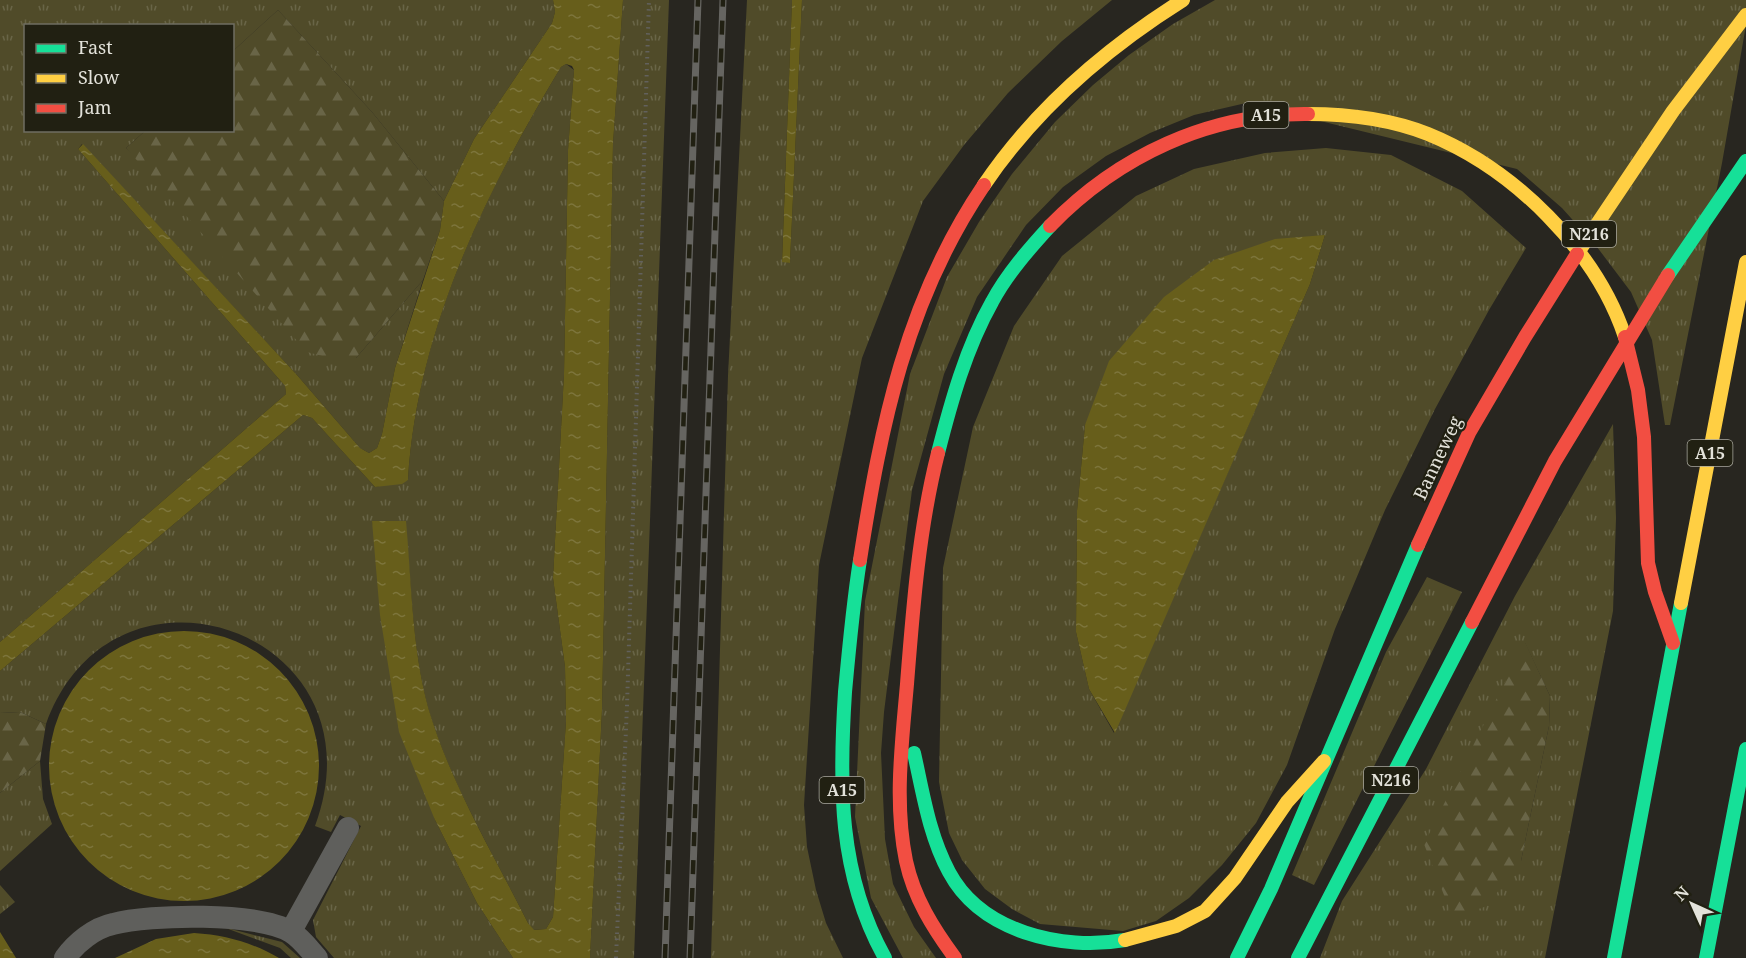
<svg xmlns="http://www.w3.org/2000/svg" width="1746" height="958" font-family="'Noto Serif',serif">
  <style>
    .grass { fill: url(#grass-tufts); fill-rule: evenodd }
    .forest { fill: url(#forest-firs) }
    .water { fill: url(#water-ripples) }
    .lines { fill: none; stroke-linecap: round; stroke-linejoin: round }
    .path { stroke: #62615d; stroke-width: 4; stroke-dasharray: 1.5 4.5; stroke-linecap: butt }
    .lane { stroke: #5f5f5c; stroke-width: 22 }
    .fast { stroke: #16e098; stroke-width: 14 }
    .slow { stroke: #ffcf43; stroke-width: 14 }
    .jam { stroke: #f24e42; stroke-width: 14 }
    .rail-casing { stroke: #666561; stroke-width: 7 }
    .rail { stroke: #212012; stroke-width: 4.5; stroke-dasharray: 14; stroke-linecap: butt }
    .labels { text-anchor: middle; stroke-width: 4.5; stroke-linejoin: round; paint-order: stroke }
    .shield { fill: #212012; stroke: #a9a89e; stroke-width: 1.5 }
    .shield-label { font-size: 16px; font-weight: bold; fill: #e3e2da }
    .street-label { font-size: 18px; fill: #e3e2da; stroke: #212012 }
  </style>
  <defs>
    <pattern id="grass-tufts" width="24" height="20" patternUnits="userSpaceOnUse" patternTransform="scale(1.5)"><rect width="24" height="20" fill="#504b29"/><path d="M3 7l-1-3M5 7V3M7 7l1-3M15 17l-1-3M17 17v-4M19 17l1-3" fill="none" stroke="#696547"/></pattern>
    <pattern id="forest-firs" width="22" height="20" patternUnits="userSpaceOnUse" patternTransform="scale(1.5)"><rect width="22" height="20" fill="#504b29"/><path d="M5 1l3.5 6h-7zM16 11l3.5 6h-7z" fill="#696547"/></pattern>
    <pattern id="water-ripples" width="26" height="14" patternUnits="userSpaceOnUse" patternTransform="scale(1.5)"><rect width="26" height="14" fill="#675e1b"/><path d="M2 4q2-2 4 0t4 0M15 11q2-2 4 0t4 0" fill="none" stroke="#7d753c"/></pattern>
  </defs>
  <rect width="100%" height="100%" fill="#282620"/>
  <path class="grass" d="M0 0H553L555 12 552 23 474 139 444 201 372 112 278 10 233 51 232 26H26V130L145 131 126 148 356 358 423 280 395 368 382 434 377 448 369 453 360 448 297 375 82 144 78 149 285 386 286 394 0 642Z
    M623 0H669L634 958H590L602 710 613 144Z
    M747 0H792L782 261 790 263 802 0H1112L1062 41 1008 93 964 145 923 201 862 358 819 565 804 805 807 847 816 890 826 923 843 958H711L728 376Z
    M1215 0H1746V25L1722 163 1670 425H1665L1652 340 1631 292 1597 247 1562 208 1517 169 1246 103 1194 115 1150 133 1106 156 1063 187 1026 225 977 297 944 374 912 490 884 712 881 753 885 839 893 884 914 927 936 958H903L871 898 855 817 865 601 910 374 947 277 979 222 1012 174 1055 122 1093 85 1129 55 1173 24Z
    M566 64 574 70 568 150 564 374 553 578 565 667 566 721 553 917 546 929 533 930 528 923C495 857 455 791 432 721 412 658 412 587 405 521H372L435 820 477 903 513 958H334L316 937 313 920 361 826 340 815 331 832 315 826C387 632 114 536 46 724L20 712 0 713V671L303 415 312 418 375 487 408 480C417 330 485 193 561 67Z
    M1326 148 1391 155 1462 191 1526 248 1489 310 1435 409 1385 510 1335 629 1287 765 1256 823 1222 865 1189 898 1156 921 1123 931 1040 924 1012 909 985 889 962 860 949 833 939 782 943 568 973 427 1014 326 1062 256 1136 196 1194 169 1265 153ZM1325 235 1310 284 1114 733 1089 689 1076 632 1077 511 1085 425Z
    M1613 424 1616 518 1613 611 1545 958H1320L1342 901 1426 769 1515 596ZM1525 643 1550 696 1549 726 1521 861Z
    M1427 577 1462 592 1314 885 1292 875 1386 652Z
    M40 761 43 799 52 824 0 871V793Z
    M0 885 15 902 0 914Z
    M223 927 282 942 300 958H291L280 948Z"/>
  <path class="forest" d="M278 10 372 112 444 201 440 230 423 280 356 358 338 360 307 352 126 148 145 131 232 130 233 51Z
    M1525 642 1550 696 1549 726 1521 861 1487 906 1453 918 1424 844Z
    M20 712 46 724 40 761 0 793V713Z"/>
  <path class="water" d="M553 0H623L613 144 602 710 590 958H513L477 903 435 820 399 732 380 615 372 521H406C412 587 412 658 432 720 455 791 495 857 528 923L534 930 546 929 553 917 566 721 565 667 553 578 564 374 568 150 574 70 572 66 566 64 561 67C485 193 417 331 408 480L402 484 375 487 312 418 303 415 0 671V642L286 394 285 386 78 149 83 144 297 375 360 448 369 453 377 448 382 434 395 368 440 230 444 201 474 139 552 23 555 12Z
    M792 0H802L790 263 782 262Z
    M1325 235 1310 284 1115 733 1089 689 1076 632 1077 511 1085 425 1109 361 1164 297 1214 260 1275 239Z
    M49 766a135 135 0 1 1 270 0a135 135 0 1 1-270 0Z
    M0 932 16 958H0Z
    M194 933C225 935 251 942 279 958H115L156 939Z"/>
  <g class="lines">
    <path class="path" d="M616 958 627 706 649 0"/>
    <path class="lane" d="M291 931 348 828
      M65 958C76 943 94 928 113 924 150 914 258 912 291 932 301 938 309 949 317 958"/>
    <path class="fast" d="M1668 275 1746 161
      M938 453C951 402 966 348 992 302 1007 274 1029 249 1050 226
      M860 560C853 604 849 648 845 692 839 785 838 874 885 958
      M914 753C923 793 929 835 949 872 981 932 1062 951 1125 940
      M1237 958 1271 889 1418 545
      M1298 958 1472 622
      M1614 958 1681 603
      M1706 958 1746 749"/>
    <path class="slow" d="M1308 114C1348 114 1390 119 1428 134 1514 169 1596 250 1625 337
      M984 185C1036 108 1105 49 1183 0
      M1577 254 1673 111 1746 15
      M1681 603 1746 262
      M1125 940 1176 926 1205 911 1235 878 1287 802 1324 761"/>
    <path class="jam" d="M1050 226C1118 156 1209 113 1308 114
      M1625 337 1638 390 1644 437 1648 563 1655 592 1673 643
      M938 453C919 528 913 607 907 684 902 742 894 803 906 861 914 898 933 928 955 958
      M1418 545 1469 433 1525 337 1577 254
      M860 560C881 425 906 300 984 185
      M1472 622 1555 461 1668 275"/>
    <g class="rail-casing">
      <path id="rail" d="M665 958 698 0
        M690 958 723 0"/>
    </g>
    <use href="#rail" class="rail"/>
  </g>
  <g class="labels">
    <g class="shield">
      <rect x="1243.5" y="102" width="45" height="26" rx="4.5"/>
      <rect x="1562" y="221" width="54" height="26" rx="4.5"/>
      <rect x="1687.5" y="440" width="45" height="26" rx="4.5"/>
      <rect x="1364" y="767" width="54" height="26" rx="4.5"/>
      <rect x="819.5" y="777" width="45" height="26" rx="4.5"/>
    </g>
    <g class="shield-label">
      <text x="1266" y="121">A15</text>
      <text x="1589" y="240">N216</text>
      <text x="1710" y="459">A15</text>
      <text x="1391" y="786">N216</text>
      <text x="842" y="796">A15</text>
    </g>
    <g class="street-label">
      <text transform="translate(1438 458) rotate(-65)" y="6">Banneweg</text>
    </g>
  </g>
  <rect x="24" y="24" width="210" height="108" fill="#212012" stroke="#6f6e62" stroke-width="1.5"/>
  <rect x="36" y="44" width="30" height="9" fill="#16e098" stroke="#6f6e62" stroke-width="1.5"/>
  <text x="78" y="54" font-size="18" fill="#e3e2da">Fast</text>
  <rect x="36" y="74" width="30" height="9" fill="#ffcf43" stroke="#6f6e62" stroke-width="1.5"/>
  <text x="78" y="84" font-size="18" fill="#e3e2da">Slow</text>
  <rect x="36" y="104" width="30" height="9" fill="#f24e42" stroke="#6f6e62" stroke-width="1.5"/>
  <text x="78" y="114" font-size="18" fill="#e3e2da">Jam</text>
  <g transform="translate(1692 904) rotate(315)" stroke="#212012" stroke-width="4.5" paint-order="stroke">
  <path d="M0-4.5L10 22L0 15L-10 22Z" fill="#e3e2da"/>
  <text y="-9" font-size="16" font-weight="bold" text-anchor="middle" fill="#e3e2da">N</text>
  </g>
</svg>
